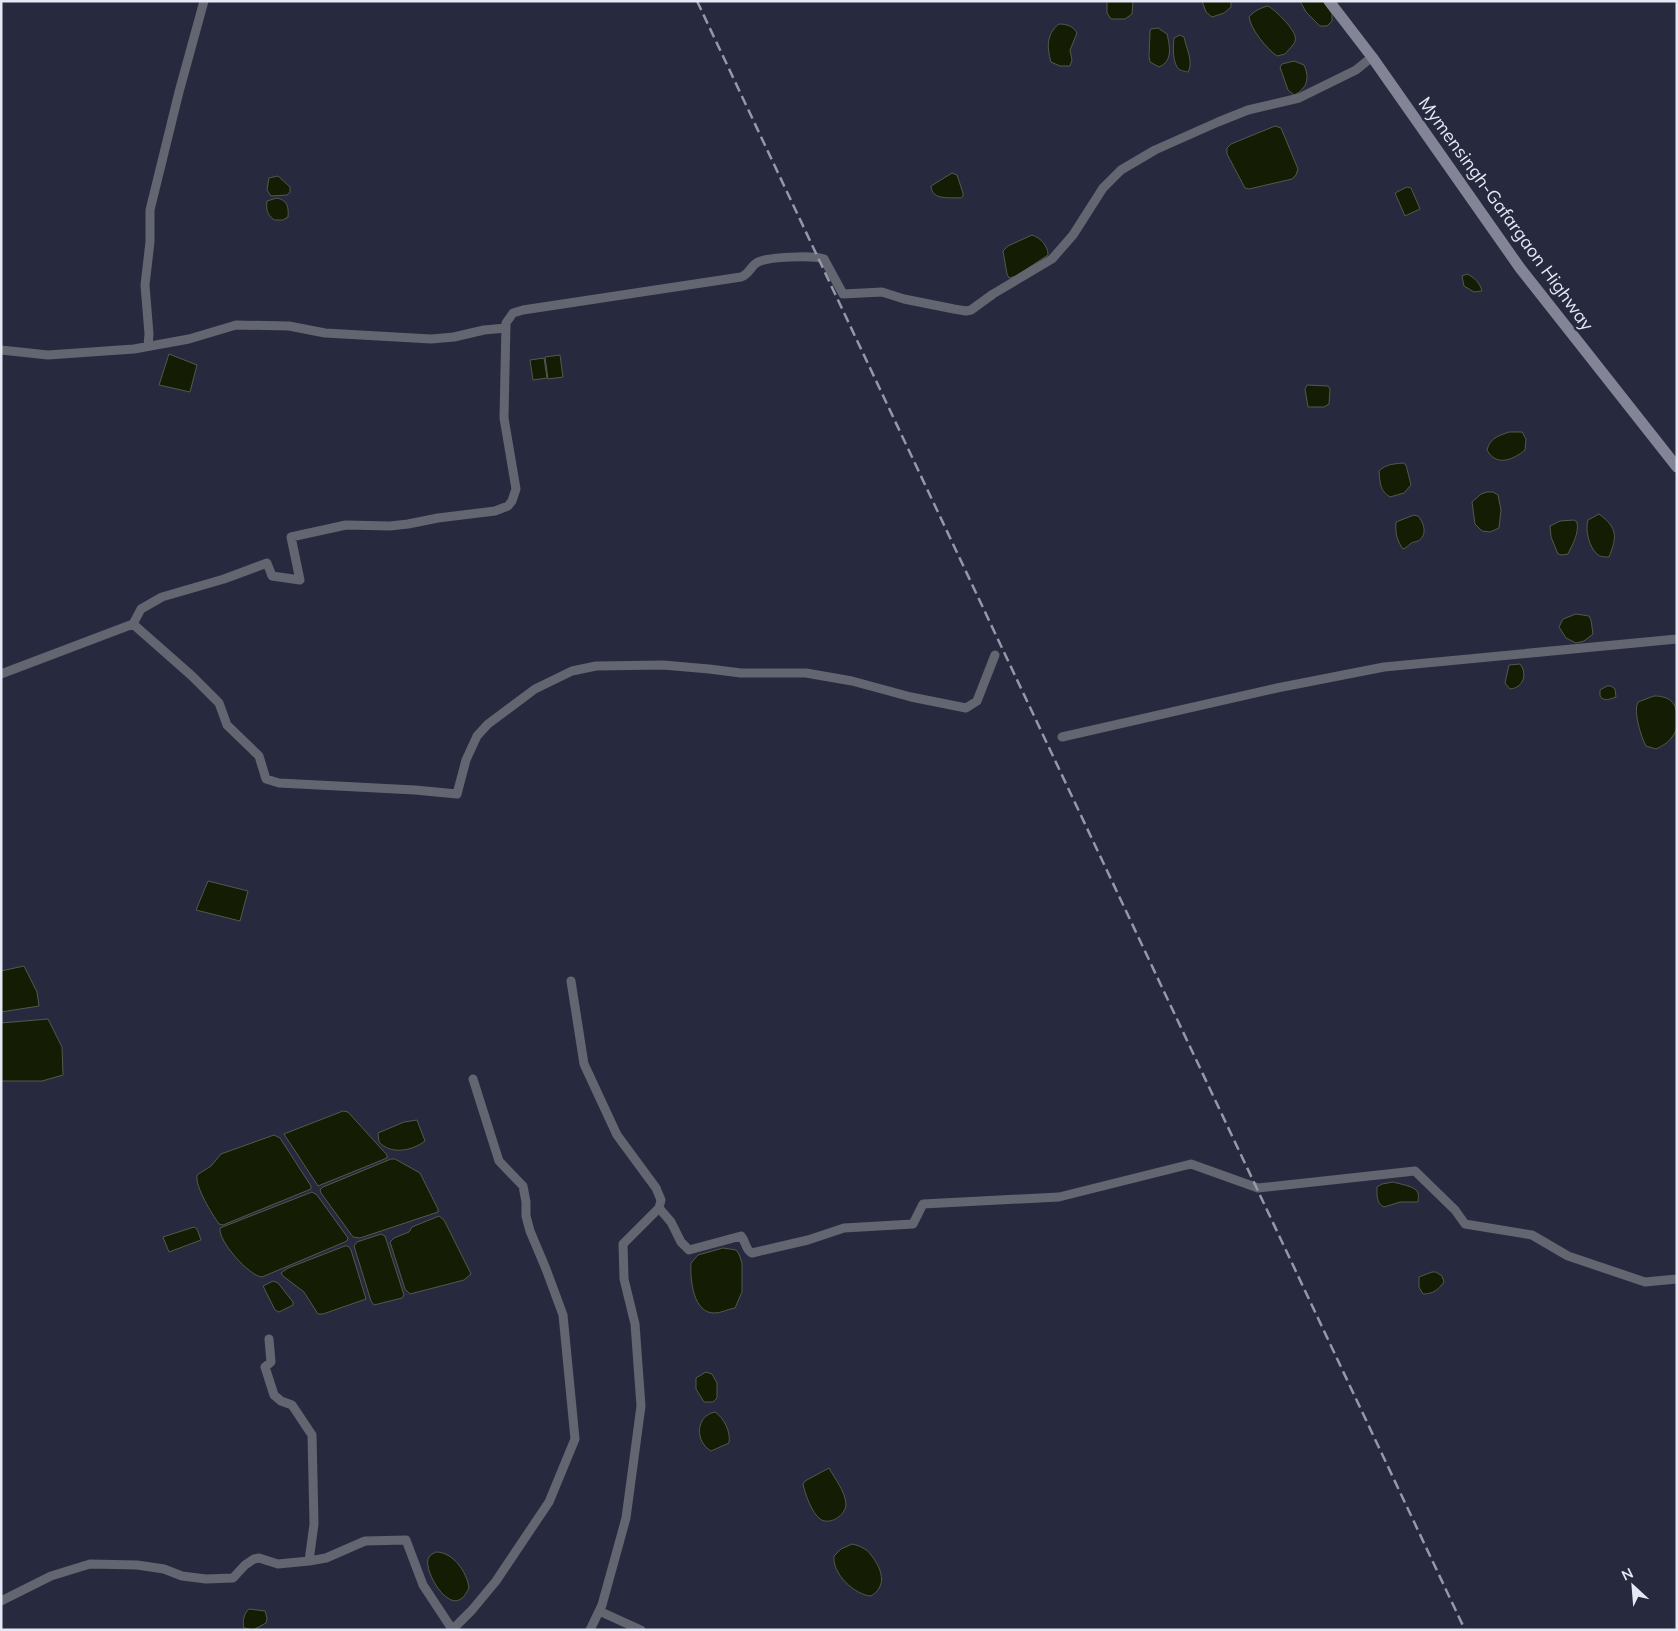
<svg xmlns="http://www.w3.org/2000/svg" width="1678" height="1631" font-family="Mulish,sans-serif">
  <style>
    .water { fill: #151c04; stroke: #53594c }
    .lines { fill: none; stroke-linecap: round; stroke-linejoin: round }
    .minor { stroke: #636570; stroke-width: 9 }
    .secondary { stroke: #838596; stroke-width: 11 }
    .rail { stroke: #9598a8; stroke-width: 2.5; stroke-dasharray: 10 5; stroke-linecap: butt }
    .labels { text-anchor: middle; stroke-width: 5; stroke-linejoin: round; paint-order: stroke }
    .street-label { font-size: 18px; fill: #e5e8f5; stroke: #272a3e }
  </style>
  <rect width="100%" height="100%" fill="#272a3e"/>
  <path class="water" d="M1107 1H1133L1132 14 1125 19H1111L1107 13Z
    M1202 1H1231V7L1224 13 1212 17 1206 12Z
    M1300 1H1323L1332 14V21L1327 26H1320L1306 12Z
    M1268 6C1275 10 1299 32 1295 41 1294 45 1288 50 1285 54L1277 56C1267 49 1251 30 1249 17 1254 11 1260 8 1268 6Z
    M1059 24C1067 24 1073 26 1077 33L1070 50 1072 60 1070 66H1060L1051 62C1047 48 1046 34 1059 24Z
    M1158 28 1167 34C1170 47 1173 61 1159 67L1150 62 1149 56 1150 31 1151 29Z
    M1180 35 1184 37C1186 48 1194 62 1188 72 1187 72 1180 70 1180 70 1172 65 1173 46 1174 38Z
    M1294 61 1304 65C1310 78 1307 89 1294 95L1288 90 1280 67 1282 64Z
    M1275 126 1281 128 1298 169 1296 175 1292 179 1249 189 1245 188 1227 154V148L1231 144Z
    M952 173 957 175 963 193V196L961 198C950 197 932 201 931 186Z
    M278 176 290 187V192L287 195 271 196 267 190 269 178Z
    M1407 187 1411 188 1420 209 1405 216 1395 193Z
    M277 198C287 200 289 207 288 217L283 220H274C267 214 266 210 267 201Z
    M1032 235C1041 238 1048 246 1048 255L1016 276 1009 278 1007 274 1003 251 1008 246Z
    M1467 274C1474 277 1480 283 1482 291L1474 292 1464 286 1462 276Z
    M169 354 197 365 190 392 159 385Z
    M560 355 563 377 548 379 545 357Z
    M544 358 547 378 533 380 530 360Z
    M1307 385 1328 386 1330 389 1329 404 1324 407H1308L1305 389Z
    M1509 432H1522L1526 439 1525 450C1513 460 1496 467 1487 450 1490 438 1498 436 1509 432Z
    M1403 463 1406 465 1411 485 1404 493 1390 497C1380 491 1380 483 1379 471 1386 464 1394 464 1403 463Z
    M1487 492H1493L1498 495 1501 510 1499 528 1490 532 1482 531 1475 524 1472 502 1481 494Z
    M1599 514C1618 528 1617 537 1609 557 1605 557 1600 557 1597 554 1589 547 1585 530 1588 520Z
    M1414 515 1418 516C1424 523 1428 535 1418 541 1415 542 1412 542 1410 544 1408 546 1406 548 1403 549 1397 541 1395 532 1396 522Z
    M1574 520 1577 522C1579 534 1573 543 1568 554L1562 555 1558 554 1551 537 1550 526 1560 521Z
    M1576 614 1589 616 1591 620 1593 634 1584 641 1576 643 1566 638 1559 627 1563 619Z
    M1520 664C1528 674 1523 688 1510 689L1505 683 1509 665Z
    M1607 686H1611L1615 689 1616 697C1610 699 1604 702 1600 696V690Z
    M1654 696C1669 696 1677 702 1677 718 1677 726 1677 731 1672 737 1668 743 1662 746 1656 749L1646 746C1641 737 1633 711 1638 702Z
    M208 881 248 891 240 921 196 910Z
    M24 966 37 992 39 1006 1 1012V971Z
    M48 1019 62 1047 63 1075 42 1081H1V1023Z
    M343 1111 348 1112 387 1155V1158L318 1186 284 1134Z
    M417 1120 425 1141C412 1151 391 1155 379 1142L378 1133 404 1122Z
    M274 1135 280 1138 311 1186V1189L223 1225 219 1224C212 1214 195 1187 197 1175L211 1166 221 1154Z
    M391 1159H395L420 1173 438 1209V1212L360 1238 353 1237 321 1193 320 1190 323 1187Z
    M1393 1182C1399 1184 1416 1186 1418 1193 1419 1196 1418 1199 1418 1202H1400L1384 1207C1376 1203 1377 1195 1377 1187L1382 1184Z
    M312 1192 317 1195 348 1238 347 1241 262 1277C249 1276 218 1241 220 1228Z
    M439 1216 444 1220 471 1274 464 1280 410 1294 405 1289 390 1242 394 1238 409 1232 412 1227Z
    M194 1227 197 1229 201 1240 169 1252 163 1237Z
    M381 1234 385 1236 404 1295 402 1298 374 1305 371 1301 354 1246 357 1242Z
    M345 1246H348L351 1250 366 1299 323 1314H318L304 1292 283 1276 281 1273 288 1268Z
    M723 1248 736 1250 739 1254 742 1263V1292L735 1308C728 1309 721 1313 715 1313 693 1314 690 1279 691 1263L698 1255Z
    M1432 1272H1436L1442 1276 1444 1282C1438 1290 1433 1294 1423 1294L1419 1287V1277Z
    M273 1281 278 1283 293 1302V1305L279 1312 275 1310 263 1286Z
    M706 1372 712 1374 717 1383V1398L713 1402H704L696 1389V1378Z
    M715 1412C724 1418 731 1432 729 1443L711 1451C695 1442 695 1416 715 1412Z
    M829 1468C835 1479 845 1491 846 1504 846 1515 830 1526 820 1519 812 1513 805 1494 803 1484L805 1481Z
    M852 1544C856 1545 860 1546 863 1548 868 1550 871 1555 874 1559 883 1572 886 1587 871 1596 855 1595 832 1574 834 1556L841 1549Z
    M436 1552C453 1552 467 1572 469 1588 466 1593 464 1598 459 1600 444 1607 422 1567 429 1557 430 1555 434 1553 436 1552Z
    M249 1609 265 1611 267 1618 266 1623 253 1630 244 1628C242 1622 244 1613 249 1609Z"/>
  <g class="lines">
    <path class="minor" d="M148 346 149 334 145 285 150 242V210L179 92 204 1
      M1 350 48 355 134 349 189 339 236 325 289 326 325 333 431 339 454 337 484 330 506 328
      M133 624 141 609 162 597 224 579 267 563 272 576 300 580 291 537 346 525 390 526 408 524 438 518 495 511 508 506 512 501 516 489 504 418 506 323 513 313 523 310 741 277C750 274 750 266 758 262 768 257 813 255 824 259L843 294 882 292 904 299 954 309 966 311 971 310 993 294 1052 259 1073 235 1103 188 1121 170 1155 150 1218 122 1248 110 1299 98 1356 70 1372 57
      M1 674 133 624 192 676 219 703 227 725 259 756 266 779 279 783 415 790 457 794 466 760 477 736 488 724 535 689 572 671 596 666 663 665 709 669 741 673H806L852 681 911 697 966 708 977 701 995 655
      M1062 737 1277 688 1384 667 1677 639
      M571 981 584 1064 617 1135 656 1188 661 1200 659 1208 623 1244 624 1279 635 1324 641 1406 626 1518 602 1605 590 1630
      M659 1208 671 1222 681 1242 689 1250 741 1236C746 1241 745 1250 752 1253L808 1240 844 1228 913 1224 923 1204 1059 1197 1191 1164 1258 1188 1415 1171 1455 1210 1465 1224 1532 1235 1568 1256 1645 1282 1677 1279
      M269 1339 271 1362 265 1367 274 1395 281 1401 292 1405 312 1435 314 1524 309 1561
      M1 1601 51 1576 90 1564 137 1565 164 1569 182 1576 206 1579 233 1578 245 1565 254 1559 259 1558 278 1564 309 1561 326 1558 365 1541 406 1540 423 1585 452 1629
      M599 1611 641 1630
      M452 1630 472 1610 496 1581 549 1502 575 1439 563 1315 546 1269 530 1231 526 1216V1202L523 1186 499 1161 473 1079"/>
    <path class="secondary" d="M1329 1 1372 57 1520 268 1677 467"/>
    <path class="rail" d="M697 1 1465 1630"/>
  </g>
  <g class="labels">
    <g class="street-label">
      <text transform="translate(1506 214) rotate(54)" y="6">Mymensingh-Gafargaon Highway</text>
    </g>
  </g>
  <rect width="1678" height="1631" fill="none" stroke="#e5e8f5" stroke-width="5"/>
  <g transform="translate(1633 1586) rotate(334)" stroke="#272a3e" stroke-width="4" paint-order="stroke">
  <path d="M0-4L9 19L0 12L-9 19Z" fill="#e5e8f5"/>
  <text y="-8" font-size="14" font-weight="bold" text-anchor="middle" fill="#e5e8f5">N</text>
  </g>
</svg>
